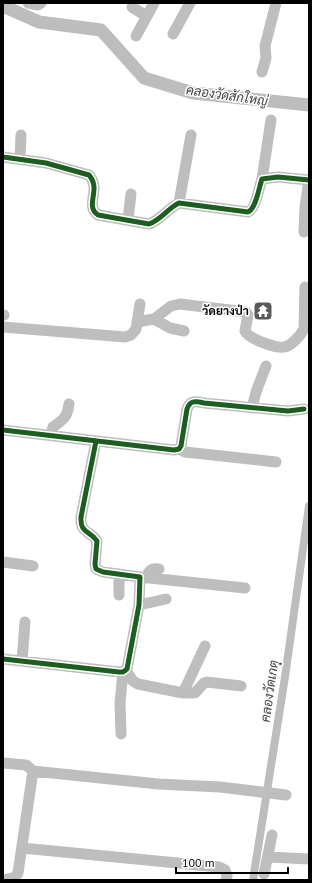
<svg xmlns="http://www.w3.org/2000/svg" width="312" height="883" font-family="'PT Sans',Sarabun,sans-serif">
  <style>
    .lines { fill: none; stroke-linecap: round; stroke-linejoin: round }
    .canal { stroke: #bdbdbd; stroke-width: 8 }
    .river { stroke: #bdbdbd; stroke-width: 13 }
    .minor { stroke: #bebebe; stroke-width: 11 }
    .cycleway-casing { stroke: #fff; stroke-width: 8 }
    .cycleway { stroke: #1b5e20; stroke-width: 5 }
    .labels { text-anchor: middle; stroke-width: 3; stroke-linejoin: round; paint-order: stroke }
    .poi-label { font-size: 12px; font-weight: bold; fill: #000; stroke: #fff; text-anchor: end }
    .water-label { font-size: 13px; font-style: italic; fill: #424242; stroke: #fff }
  </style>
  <rect width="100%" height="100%" fill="#fff"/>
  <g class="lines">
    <path class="canal" d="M253 880 285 677 309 506"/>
    <path class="river" d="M3 6 39 22 101 30 144 78 193 93 309 105"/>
    <path class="minor" d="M28 3 38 5 41 3
      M132 7 146 16
      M173 34 190 3
      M136 36 154 3
      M262 72 266 58 265 46 276 3
      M3 157 46 163 89 175C102 190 84 205 98 215L149 224C161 220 168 208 179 203L248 212C256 209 259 187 262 179L278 177 309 180
      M20 159 21 135
      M262 179 271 120
      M179 203 191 135
      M128 220 131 194
      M304 232 305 207 309 180
      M3 315H4
      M154 319 170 328 184 331
      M137 322 154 319 171 306 180 304 246 312 248 315 245 331C249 339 277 349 285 347 292 345 301 335 304 329L305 287
      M3 327 125 337 131 335 136 329 140 304
      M252 408 256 392 266 366
      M3 430 174 450 179 449 181 446 187 409C190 400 196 401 204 403L288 411 304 409
      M51 435 53 427C64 419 67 418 69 404
      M179 449 185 452 276 462
      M3 562 33 566
      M119 574V595
      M140 577 245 588
      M146 578C149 570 151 568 159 569
      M139 605 166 599
      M3 659 119 672H123L127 669 139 605 140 577 103 572 96 569 95 564 97 541C90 530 80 534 81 517L96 441
      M22 661 25 622
      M126 671 133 681 138 684 183 693 205 646
      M183 693H195L204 683 207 682 241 686
      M121 734 120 703 123 672
      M3 763 26 765 33 771 158 784 220 787 286 795
      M22 848 219 867 225 870 227 876 226 880
      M268 857 309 859
      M264 874 272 835
      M3 880 14 878 18 873 33 771"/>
    <g class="cycleway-casing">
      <path id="cycleway" d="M3 157 46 163 89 175C102 190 84 205 98 215L149 224C161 220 168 208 179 203L248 212C256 209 259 187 262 179L278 177 309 180
        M3 430 174 450 179 449 181 446 187 409C190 400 196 401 204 403L288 411 304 409
        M3 659 119 672H123L127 669 139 605 140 577 103 572 96 569 95 564 97 541C90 530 80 534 81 517L96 441"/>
    </g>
    <use href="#cycleway" class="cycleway"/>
  </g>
  <defs>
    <g id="temple-square" transform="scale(1)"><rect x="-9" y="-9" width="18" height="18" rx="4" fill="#595959" stroke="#fff"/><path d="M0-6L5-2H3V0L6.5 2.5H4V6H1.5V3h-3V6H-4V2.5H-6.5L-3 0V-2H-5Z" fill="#fff"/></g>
  </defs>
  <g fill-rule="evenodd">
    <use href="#temple-square" x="263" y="311"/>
  </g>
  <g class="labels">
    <g class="poi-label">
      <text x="249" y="315">วัดยางป่า</text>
    </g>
    <g class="water-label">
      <text transform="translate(227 95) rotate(8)" y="5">คลองวัดสักใหญ่</text>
      <text transform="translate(269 691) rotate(-82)" y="5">คลองวัดเกตุ</text>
    </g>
  </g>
  <rect width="312" height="883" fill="none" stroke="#000000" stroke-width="8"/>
  <path d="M176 867v6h112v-6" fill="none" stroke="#000000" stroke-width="2"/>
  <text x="182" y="867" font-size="12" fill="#000000" stroke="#ffffff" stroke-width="3" paint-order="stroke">100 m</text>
</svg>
